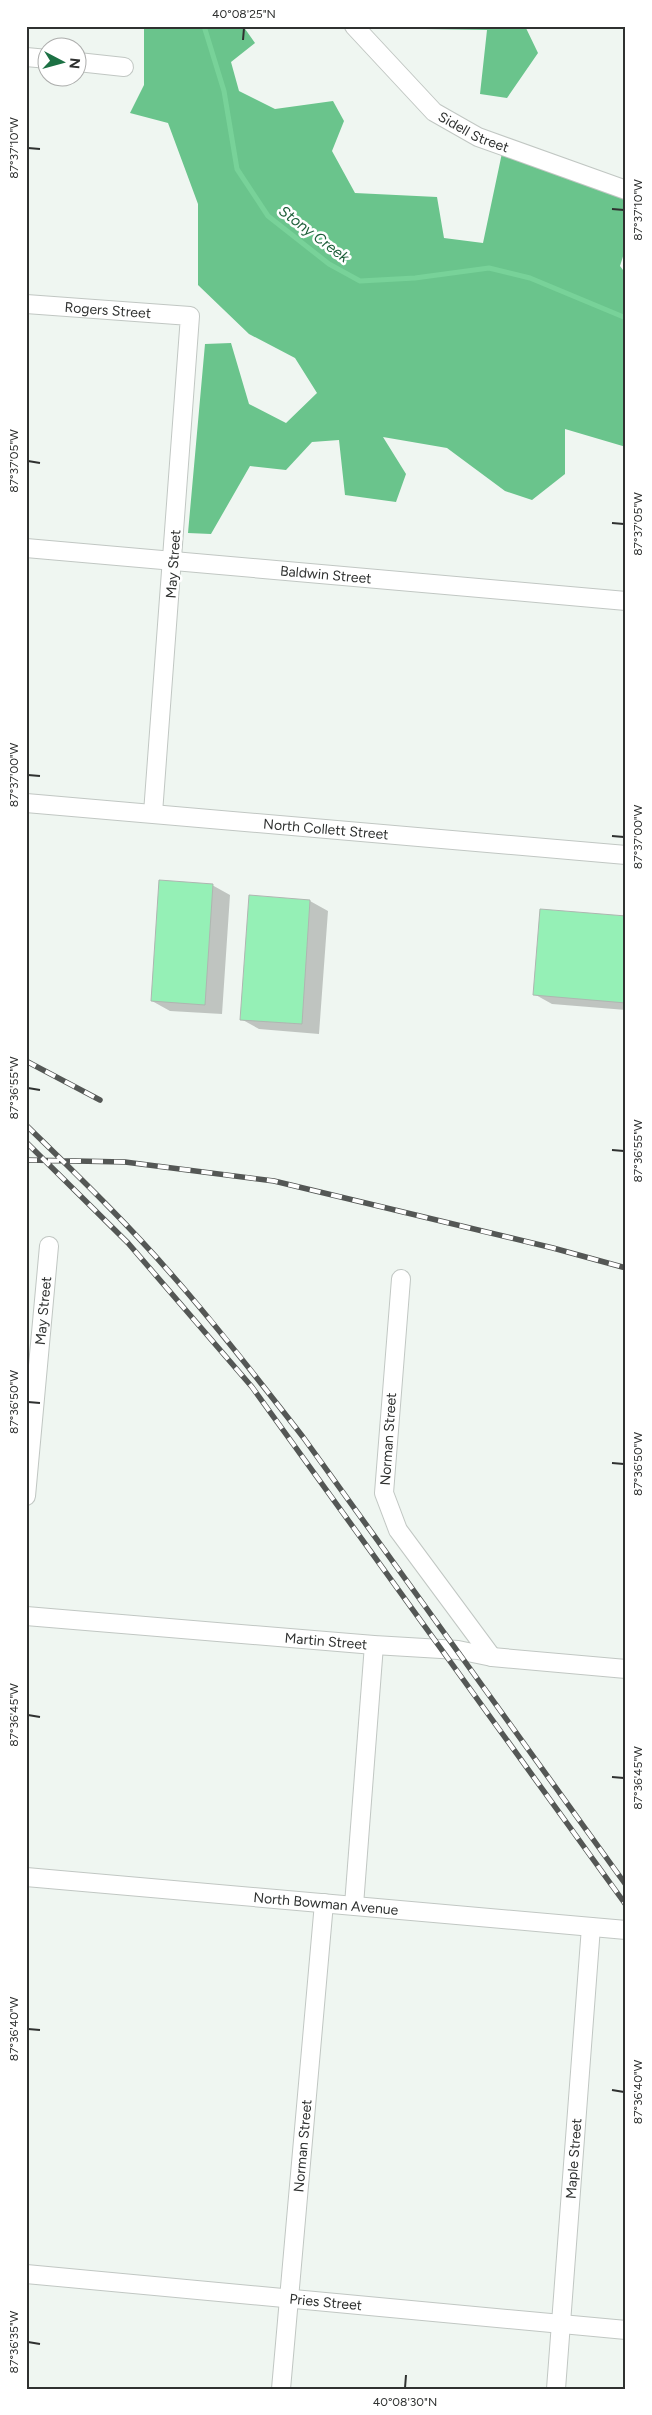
<svg xmlns="http://www.w3.org/2000/svg" width="652" height="2415" font-family="Figtree,sans-serif">
  <style>
    .forest { fill: #6ac48c }
    .shadow { fill: #0003 }
    .lines { fill: none; stroke-linecap: round; stroke-linejoin: round }
    .stream { stroke: #78d299; stroke-width: 5 }
    .building { fill: #95f0b6; stroke: #afb6b1 }
    .minor-casing { stroke: #c1c7c3; stroke-width: 20 }
    .minor { stroke: #fff; stroke-width: 18 }
    .rail-casing { stroke: #545755; stroke-width: 5.5 }
    .rail { stroke: #fff; stroke-width: 4; stroke-dasharray: 11; stroke-linecap: butt }
    .ticks { fill: none; stroke: #2f3130; stroke-width: 2 }
    .labels { text-anchor: middle; stroke-width: 5; stroke-linejoin: round; paint-order: stroke }
    .street-label { font-size: 14px; fill: #2f3130; stroke: #fff }
    .water-label { font-size: 15px; font-style: italic; fill: #1f603b; stroke: #fff }
    .neatline { fill: none; stroke: #2f3130; stroke-width: 2 }
    .ticks-label { font-size: 12px; text-anchor: middle; fill: #2f3130 }
  </style>
  <rect width="100%" height="100%" fill="#eff6f1"/>
  <path class="forest" d="M144 26H243L255 43 231 62 239 91 275 109 333 101 344 121 332 151 355 193 437 197 444 238 483 243 502 153 626 195V247L620 266 626 274V447L565 429V474L532 500 505 491 447 448 383 437 406 474 396 502 345 495 339 440 312 442 286 470 250 466 211 534 188 533 205 344 231 343 249 404 286 423 317 393 295 358 249 334 198 285V204L168 123 130 113 144 85Z
    M424 26H525L538 53 507 98 480 94 487 30 425 29Z"/>
  <path class="shadow" d="M212 885 230 895 222 1014 170 1011 152 1001Z
    M250 897 310 901 328 911 319 1034 259 1029 241 1019Z
    M626 918V1010L552 1004 534 994Z"/>
  <g class="lines">
    <path class="stream" d="M204 26 224 91 237 169 268 216 329 264 360 281 415 278 489 268 530 278 626 318"/>
  </g>
  <path class="building" d="M159 880 213 884 205 1005 151 1001Z
    M249 895 310 900 302 1024 240 1020Z
    M540 909 626 916V1003L533 995Z"/>
  <g class="lines">
    <g class="minor-casing">
      <g id="minor">
        <path id="s1" d="M354 26 434 112 478 137 626 190"/>
        <path d="M26 57 48 59"/>
        <path d="M78 62 124 67"/>
        <path id="s2" d="M26 304 190 316 153 813"/>
        <path id="s3" d="M26 548 626 601"/>
        <path id="s4" d="M26 803 626 855"/>
        <path d="M401 1279 384 1493 398 1530 492 1657"/>
        <path id="s5" d="M26 1496 49 1246"/>
        <path id="s6" d="M26 1616 374 1645 458 1650 492 1657 626 1669"/>
        <path id="s7" d="M26 1877 626 1930"/>
        <path d="M354 1905 374 1645"/>
        <path id="s8" d="M26 2274 626 2330"/>
        <path id="s9" d="M281 2389 324 1903"/>
        <path id="s10" d="M556 2389 591 1927"/>
      </g>
    </g>
    <use href="#minor" class="minor"/>
    <g class="rail-casing">
      <path id="rail" d="M26 1061 100 1100
        M26 1125C76 1174 126 1222 172 1275 218 1327 260 1382 303 1437L626 1885
        M26 1142 128 1243 252 1387 626 1905
        M26 1160 125 1162 274 1181 553 1248 626 1268"/>
    </g>
    <use href="#rail" class="rail"/>
  </g>
  <path class="ticks" d="M243 40 244 28M28 148 40 149M612 209 624 210M28 461 40 463M612 523 624 524M28 775 40 776M612 836 624 837M28 1088 40 1090M612 1150 624 1151M28 1402 40 1403M612 1463 624 1464M28 1715 40 1717M612 1777 624 1778M28 2029 40 2030M612 2090 624 2092M28 2342 40 2344M405 2388 406 2375"/>
  <g class="labels">
    <g class="street-label">
      <text dy="5" stroke="none"><textPath href="#s1" startOffset="162">Sidell Street</textPath></text>
      <text dy="5" stroke="none"><textPath href="#s2" startOffset="82">Rogers Street</textPath></text>
      <text transform="translate(173 564) rotate(-86)" y="5">May Street</text>
      <text dy="5" stroke="none"><textPath href="#s3" startOffset="301">Baldwin Street</textPath></text>
      <text dy="5" stroke="none"><textPath href="#s4" startOffset="301">North Collett Street</textPath></text>
      <text dy="5" stroke="none"><textPath href="#s5" startOffset="186">May Street</textPath></text>
      <text transform="translate(388 1439) rotate(-86)" y="5">Norman Street</text>
      <text dy="5" stroke="none"><textPath href="#s6" startOffset="301">Martin Street</textPath></text>
      <text dy="5" stroke="none"><textPath href="#s7" startOffset="301">North Bowman Avenue</textPath></text>
      <text dy="5" stroke="none"><textPath href="#s9" startOffset="244">Norman Street</textPath></text>
      <text dy="5" stroke="none"><textPath href="#s10" startOffset="231">Maple Street</textPath></text>
      <text dy="5" stroke="none"><textPath href="#s8" startOffset="301">Pries Street</textPath></text>
    </g>
    <g class="water-label">
      <text transform="translate(314 234) rotate(37)" y="5">Stony Creek</text>
    </g>
  </g>
  <rect width="652" height="2415" fill="none" stroke="#ffffff" stroke-width="55"/>
  <g transform="translate(62 62) rotate(96)"><circle r="24" fill="#ffffff" stroke="#acadac"/>
  <path d="M0-4L9 19L0 12L-9 19Z" fill="#1c7144"/>
  <text y="-8" font-size="14" font-weight="bold" text-anchor="middle" fill="#2f3130">N</text>
  </g>
  <rect x="28" y="28" width="596" height="2360" class="neatline"/>
  <g class="ticks-label">
    <text x="244" y="18">40°08'25"N</text>
    <text transform="translate(14 148) rotate(-90)" y="4">87°37'10"W</text>
    <text transform="translate(638 210) rotate(-90)" y="4">87°37'10"W</text>
    <text transform="translate(14 461) rotate(-90)" y="4">87°37'05"W</text>
    <text transform="translate(638 524) rotate(-90)" y="4">87°37'05"W</text>
    <text transform="translate(14 775) rotate(-90)" y="4">87°37'00"W</text>
    <text transform="translate(638 837) rotate(-90)" y="4">87°37'00"W</text>
    <text transform="translate(14 1088) rotate(-90)" y="4">87°36'55"W</text>
    <text transform="translate(638 1151) rotate(-90)" y="4">87°36'55"W</text>
    <text transform="translate(14 1402) rotate(-90)" y="4">87°36'50"W</text>
    <text transform="translate(638 1464) rotate(-90)" y="4">87°36'50"W</text>
    <text transform="translate(14 1715) rotate(-90)" y="4">87°36'45"W</text>
    <text transform="translate(638 1778) rotate(-90)" y="4">87°36'45"W</text>
    <text transform="translate(14 2029) rotate(-90)" y="4">87°36'40"W</text>
    <text transform="translate(638 2092) rotate(-90)" y="4">87°36'40"W</text>
    <text transform="translate(14 2342) rotate(-90)" y="4">87°36'35"W</text>
    <text x="405" y="2406">40°08'30"N</text>
  </g>
</svg>
